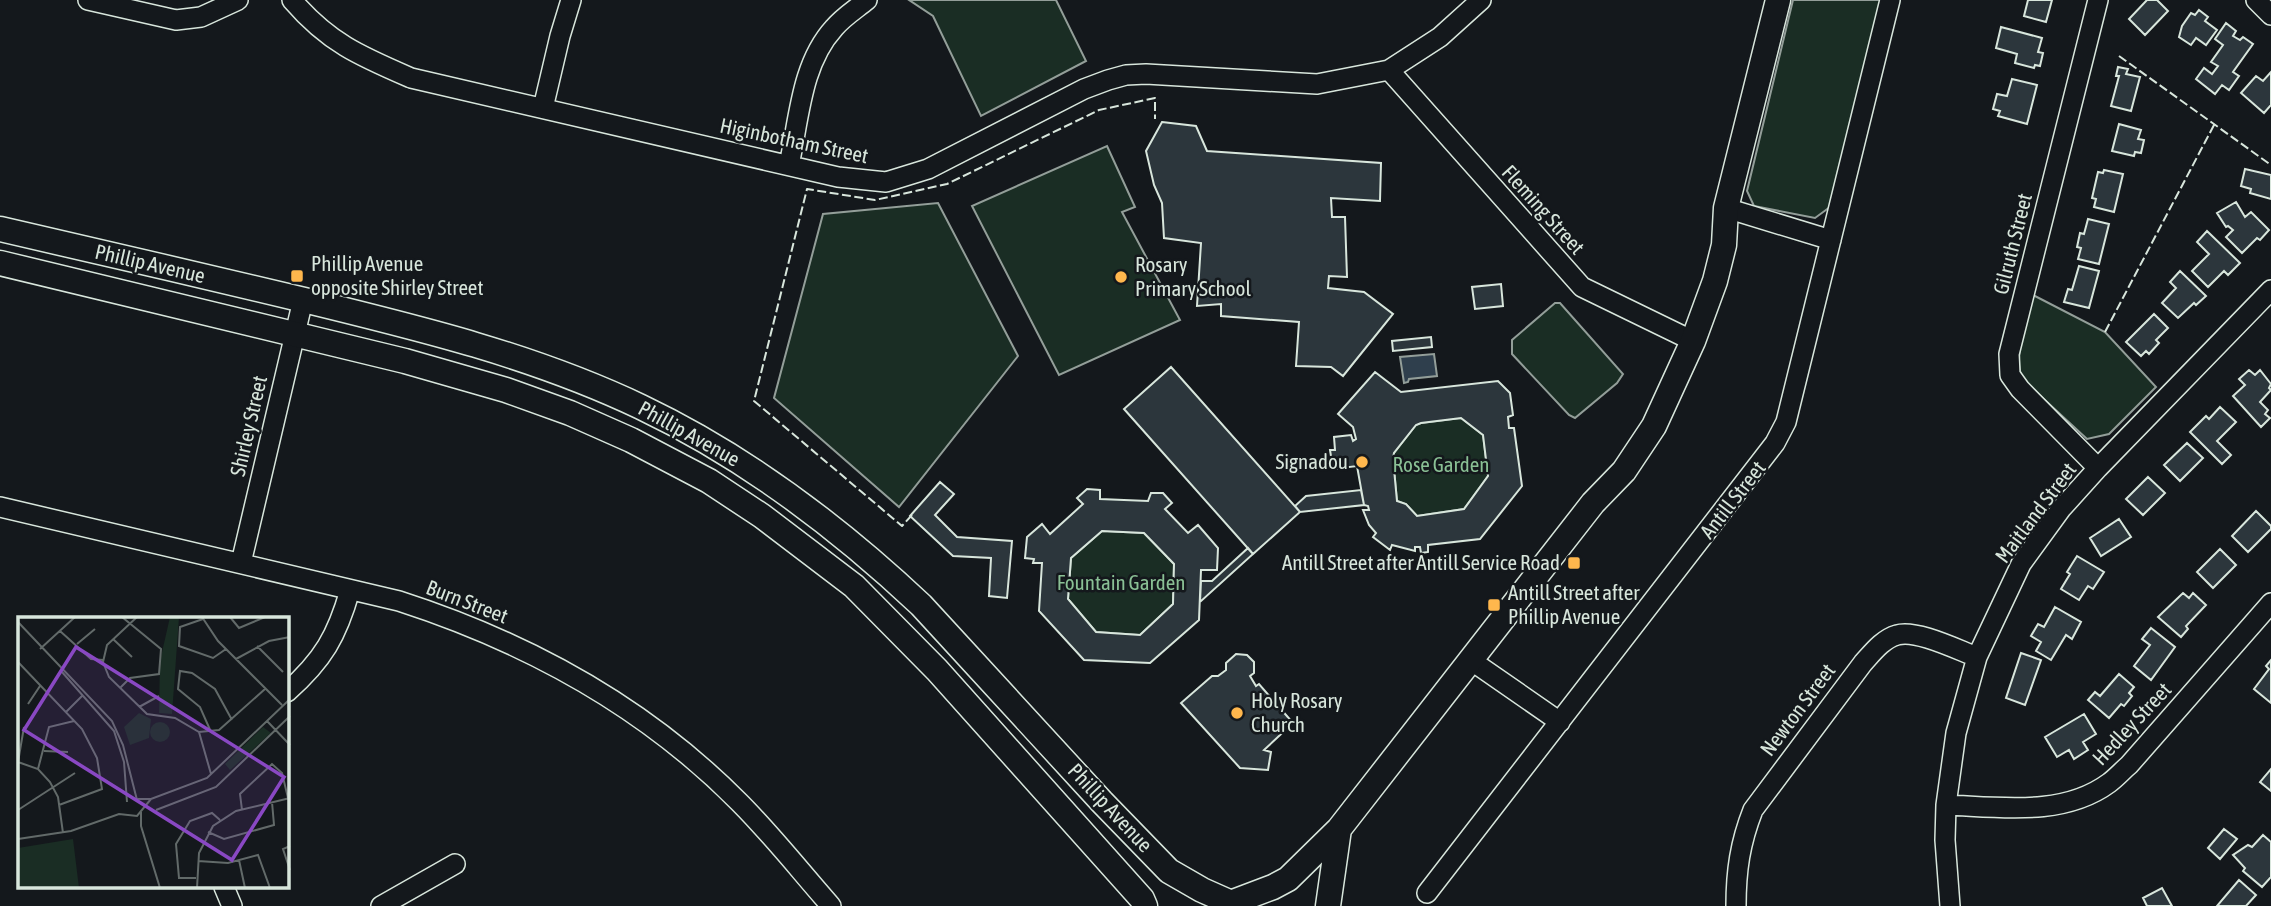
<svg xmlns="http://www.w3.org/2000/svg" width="2271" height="906" font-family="'Asap Condensed',sans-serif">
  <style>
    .green { fill: #1a2d24; stroke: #939e99; stroke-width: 2 }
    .water { fill: #2f3f4d; stroke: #939e99; stroke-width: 2 }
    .building { fill: #2c363c; stroke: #d8e6dc; stroke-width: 2; fill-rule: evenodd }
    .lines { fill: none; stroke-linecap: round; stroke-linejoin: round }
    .minor-casing { stroke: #d8e6dc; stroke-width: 22 }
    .major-casing { stroke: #d8e6dc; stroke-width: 27 }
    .minor { stroke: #14181c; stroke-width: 19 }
    .major { stroke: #14181c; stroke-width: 24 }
    .fence { stroke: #d8e6dc; stroke-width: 2; stroke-dasharray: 9 3.5; stroke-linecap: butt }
    .poi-dot { fill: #ffb74d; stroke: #14181c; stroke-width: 2.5 }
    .labels { text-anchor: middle; stroke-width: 5; stroke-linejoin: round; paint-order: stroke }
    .street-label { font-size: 21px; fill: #d8e6dc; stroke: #14181c }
    .poi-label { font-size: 21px; fill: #d8e6dc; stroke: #14181c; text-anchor: start }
    .park-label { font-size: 21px; fill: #8ac095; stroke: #14181c }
    .inset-road { fill: none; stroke: #626a69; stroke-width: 2 }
    .view { fill: #8948c3; fill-opacity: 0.15; stroke: #8948c3; stroke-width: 3.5 }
    .inset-edge { fill: none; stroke: #d8e6dc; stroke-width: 3.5 }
  </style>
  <rect width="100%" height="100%" fill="#14181c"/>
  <path class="green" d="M909 0H1056L1086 61 981 116 933 16Z
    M1793 0H1881L1830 207 1815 218 1754 206 1747 191Z
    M1107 146 1135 207 1122 212 1180 320 1059 375 972 206Z
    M938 203 1018 356 899 507 774 398 823 214Z
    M2033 295 2105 332 2156 387 2109 434 2087 439 2022 379C2013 352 2027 321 2033 295Z
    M1555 303H1560L1623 374 1617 383 1575 418 1569 415 1512 354V340Z
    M1461 418 1483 435 1488 476 1464 509 1417 516 1406 504 1397 501 1393 458 1394 453 1416 425 1421 423Z
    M1102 531 1144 533 1174 564 1173 604 1140 635 1096 632 1068 599 1071 558Z"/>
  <path class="water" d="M1434 354 1437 376 1409 379 1408 382 1404 383 1400 357Z"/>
  <path class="building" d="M2028 0H2052L2046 22 2024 16Z
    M2147 0H2157L2168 11 2145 35 2129 19Z
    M2199 10 2208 17 2205 21 2217 30 2206 45 2196 38 2191 45 2179 37 2182 26 2191 13 2195 15Z
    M2226 23 2236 31 2233 36 2240 40 2243 37 2253 44 2233 72 2239 76 2229 90 2222 85 2215 94 2196 79 2204 68 2212 74 2218 66 2211 62 2223 45 2215 39Z
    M2001 27 2042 38 2038 52 2043 53 2040 66 2035 65 2034 68 2015 63 2017 54 1996 48Z
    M2118 67 2128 69 2126 74 2140 77 2131 111 2111 106 2119 76H2116Z
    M2271 72V105L2264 113 2241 93 2256 76 2263 81Z
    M2012 79 2037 85 2027 124 1998 116 2000 111 1993 109 1997 94 2007 96Z
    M1162 122 1196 126 1207 151 1381 163 1380 201 1331 198 1332 217H1345L1347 277 1329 276 1328 288 1364 292 1393 314 1343 376 1331 367 1296 366 1299 322 1221 316V304L1197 306 1201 243 1164 238 1162 203 1154 185 1146 151Z
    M2119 124 2141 130 2138 139 2144 140 2141 153 2135 152 2134 156 2112 151Z
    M2245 169 2271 175V199L2250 193 2251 189 2241 186Z
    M2104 170 2123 174 2114 212 2094 207 2096 199 2092 198 2098 172 2103 173Z
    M2236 202 2245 217 2251 212 2269 230 2260 240 2257 238 2242 253 2226 237 2233 230 2228 226 2226 227 2217 213Z
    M2088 219 2109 224 2099 264 2078 259 2081 248 2077 247 2080 233 2084 234Z
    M2207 231 2240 263 2228 275 2224 271 2208 287 2192 271 2209 254 2197 242Z
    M2079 266 2099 271 2089 308 2064 302 2068 289 2072 290Z
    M2180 271 2206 296 2196 305 2194 303 2178 318 2162 303 2176 288 2170 282Z
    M1501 284 1503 306 1475 309 1472 287Z
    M2154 314 2168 328 2156 340 2159 343 2149 354 2146 351 2141 356 2126 342Z
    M1431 337 1432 347 1393 351 1392 341Z
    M1171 367 1300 512 1253 554 1124 409Z
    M2249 370 2255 375 2260 370 2271 384 2269 388 2271 390 2260 402 2268 410 2265 414 2270 418 2261 427 2233 396 2245 385 2239 379Z
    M1375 372 1401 392 1498 381 1510 393 1513 415 1508 417 1509 428H1514L1522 486 1480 539 1428 545V552L1421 553 1420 547H1415V551L1392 545 1390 550 1373 537 1376 533 1369 525 1363 510H1369L1368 506 1364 505 1357 466 1333 469 1330 450H1335L1334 437 1351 435 1353 441 1356 439 1353 427 1338 414ZM1461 418 1483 435 1488 476 1464 509 1417 516 1406 504 1397 501 1393 458 1394 453 1416 425 1421 423Z
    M2220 407 2236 422 2217 441 2231 455 2222 464 2190 432 2206 416 2209 419Z
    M2187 443 2203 458 2180 481 2164 465Z
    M2148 477 2165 493 2143 515 2126 499Z
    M940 482 954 494 935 515 957 537 1012 541 1007 598 989 596 991 558 953 556 910 516Z
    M1087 489 1100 490V499L1148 501 1151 493H1163L1172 503 1165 509 1188 533 1198 525 1218 548 1217 570H1201L1199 620 1150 663 1084 660 1039 611 1042 563H1033L1034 559 1025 558 1027 537 1042 524 1050 534 1083 504 1077 498ZM1102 531 1144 533 1174 564 1173 604 1140 635 1096 632 1068 599 1071 558Z
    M1361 490 1364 505 1300 512 1295 506 1306 496Z
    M2256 511 2271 526V529L2248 552 2232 536Z
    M2119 519 2131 537 2101 556 2090 538Z
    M1248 548 1253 554 1200 602 1201 581H1212Z
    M2220 549 2236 565 2213 588 2197 572Z
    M2077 556 2104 572 2093 589 2088 586 2079 600 2061 589 2070 574 2067 572Z
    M2183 593 2189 598 2193 593 2206 605 2186 626 2188 629 2181 637 2158 617Z
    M2055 607 2081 622 2072 639 2066 635 2051 660 2036 651 2041 642 2031 636 2038 624 2044 627Z
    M2151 628 2175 647 2151 680 2134 666 2150 645 2142 639Z
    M2021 653 2041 660 2025 705 2006 698Z
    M1236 654 1247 655 1254 662V673L1250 676 1256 686 1259 684 1293 723 1264 750 1271 752 1268 770 1240 768 1181 703 1212 676H1218L1226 670V663Z
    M2271 660V703L2254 689 2269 669 2266 666Z
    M2119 674 2134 687 2129 693 2132 696 2124 706 2121 704 2109 718 2088 700 2095 692 2100 696Z
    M2084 714 2096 734 2083 742 2088 750 2074 759 2069 750 2057 757 2045 737Z
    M2271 769V791L2260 782Z
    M2224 829 2237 839 2220 859 2208 848Z
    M2263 835 2271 842V877L2262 887 2243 871 2245 868 2233 855 2248 845 2252 847Z
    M2239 880 2256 895 2246 906H2217Z
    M2162 888 2172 906H2147L2143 898Z"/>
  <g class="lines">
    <g class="minor-casing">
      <path id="minor" d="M88 0 176 20 201 17 238 0
        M292 0C329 43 360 56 411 78L838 177 886 182 928 169 1084 89 1108 80 1126 75 1146 74 1317 84 1389 70 1440 37 1481 0
        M2256 0 2271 15
        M1389 70 1582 287 1693 341
        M543 108 560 36 571 0
        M789 165C799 120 801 64 834 28 843 17 856 9 867 0
        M1726 208 1831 240
        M2098 468 2020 389 2010 375 2009 354 2098 0
        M0 507 399 601C526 642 645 707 739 802 772 835 801 872 831 906
        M241 563 303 300
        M1472 661 1560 722
        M287 692C323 660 337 636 350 590
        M1946 805C2000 807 2063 817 2109 783 2116 778 2122 771 2129 765L2271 603
        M224 887 232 906
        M1427 893 1775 443 1786 422 1890 0
        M381 906 455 864
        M1736 906C1736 871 1740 843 1753 810L1863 663C1873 652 1883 639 1897 635 1916 629 1958 650 1977 657
        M1950 906 1945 840 1946 805 1956 733 1977 657 2021 564 2061 509 2098 468 2271 290"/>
    </g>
    <g class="major-casing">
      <path id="major" d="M0 229C101 252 203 276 304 300 419 328 534 356 641 407 746 457 837 526 921 605L1102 802 1169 871 1202 890 1229 902
        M0 263 405 361 506 390 570 413 631 440 709 481 762 516 854 586 937 670 1142 899 1145 906
        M1236 901 1273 887 1288 879 1339 829 1593 503 1624 471 1654 426 1693 341 1715 281 1724 245 1726 208 1778 0
        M1328 906 1339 829"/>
    </g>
    <use href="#minor" class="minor"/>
    <use href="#major" class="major"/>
    <path class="fence" d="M2119 56 2271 165
      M2105 332 2214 125
      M912 515 902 526 754 401 807 189 875 200 947 184 1099 110 1155 98V119"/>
  </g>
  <g class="poi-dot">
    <rect x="290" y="269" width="14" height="14" rx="3.5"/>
    <circle cx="1121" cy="277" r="7"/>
    <circle cx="1362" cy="462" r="7"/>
    <rect x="1567" y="556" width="14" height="14" rx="3.5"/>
    <rect x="1487" y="598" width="14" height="14" rx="3.5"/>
    <circle cx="1237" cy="713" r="7"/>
  </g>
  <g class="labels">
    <g class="street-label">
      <text transform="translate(794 141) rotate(12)" y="7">Higinbotham Street</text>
      <text transform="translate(1543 210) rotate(48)" y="7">Fleming Street</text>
      <text transform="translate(2013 244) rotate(-76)" y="7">Gilruth Street</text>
      <text transform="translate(150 264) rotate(13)" y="7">Phillip Avenue</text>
      <text transform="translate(249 426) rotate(-77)" y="7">Shirley Street</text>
      <text transform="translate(689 434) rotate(29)" y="7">Phillip Avenue</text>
      <text transform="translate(1733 500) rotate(-52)" y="7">Antill Street</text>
      <text transform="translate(2036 513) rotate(-53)" y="7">Maitland Street</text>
      <text transform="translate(467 602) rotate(21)" y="7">Burn Street</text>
      <text transform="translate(1798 710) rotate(-53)" y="7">Newton Street</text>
      <text transform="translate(2132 724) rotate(-47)" y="7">Hedley Street</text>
      <text transform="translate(1110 808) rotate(47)" y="7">Phillip Avenue</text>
    </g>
    <g class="poi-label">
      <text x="311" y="271">Phillip Avenue<tspan x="311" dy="24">opposite Shirley Street</tspan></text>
      <text x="1135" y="272">Rosary<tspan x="1135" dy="24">Primary School</tspan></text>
      <text x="1348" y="469" text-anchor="end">Signadou</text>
      <text x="1560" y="570" text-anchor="end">Antill Street after Antill Service Road</text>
      <text x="1508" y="600">Antill Street after<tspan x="1508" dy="24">Phillip Avenue</tspan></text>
      <text x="1251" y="708">Holy Rosary<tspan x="1251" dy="24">Church</tspan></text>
    </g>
    <g class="park-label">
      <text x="1441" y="472">Rose Garden</text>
      <text x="1121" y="590">Fountain Garden</text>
    </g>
  </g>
  <g transform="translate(18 617)">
    <rect width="271" height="271" fill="#14181c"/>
    <path d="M152 0H161L154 97 141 96 142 44ZM121 96 133 102 131 121 112 128 106 110ZM132 115a10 10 0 1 1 20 0a10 10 0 1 1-20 0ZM245 110 253 116 212 153 207 147ZM55 222 61 271H0V231Z" fill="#1a2d24"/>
    <path class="inset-road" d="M119 0 89 28 85 45 91 60 129 97 157 101 181 115 201 113 247 72M184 0 200 24 264 88M212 0 221 11 247 0M185 2 162 10 161 29 195 41 208 32M0 5 94 104 105 128 119 183M42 14 73 42 85 43M95 22 114 40M59 27 77 12M239 29 265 55M22 32 57 0M218 42 251 24 272 20M0 45 64 112 79 141 84 172 41 188M44 55 96 114 106 145 109 185M102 71 112 61 141 57 143 32 104 0M10 87 22 69M121 90 141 79M48 95 64 79M249 104 272 128M181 115 193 157M193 115 182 90 160 72 162 54 174 56 197 72 214 103M26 134 50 135M0 145 20 152 32 165 40 180 45 216M0 145 6 110M20 152 31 110 56 104M119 182H133L189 161 272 82M0 193 57 156M138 193 198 170 272 99M224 193 222 177 254 147 264 156 270 181M123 195V209L142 271M190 215 206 222 256 208 254 185M0 222 53 214 101 197 119 199 133 182M272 229 265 232 272 253M221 243 227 271M180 244 210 246 240 238 252 271M178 261H161L158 227 172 204 194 196 202 203M179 271 181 236 195 209 218 194 272 181"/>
    <path class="view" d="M58 30 266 160 214 243 6 113Z"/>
    <rect width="271" height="271" class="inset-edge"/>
  </g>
</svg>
